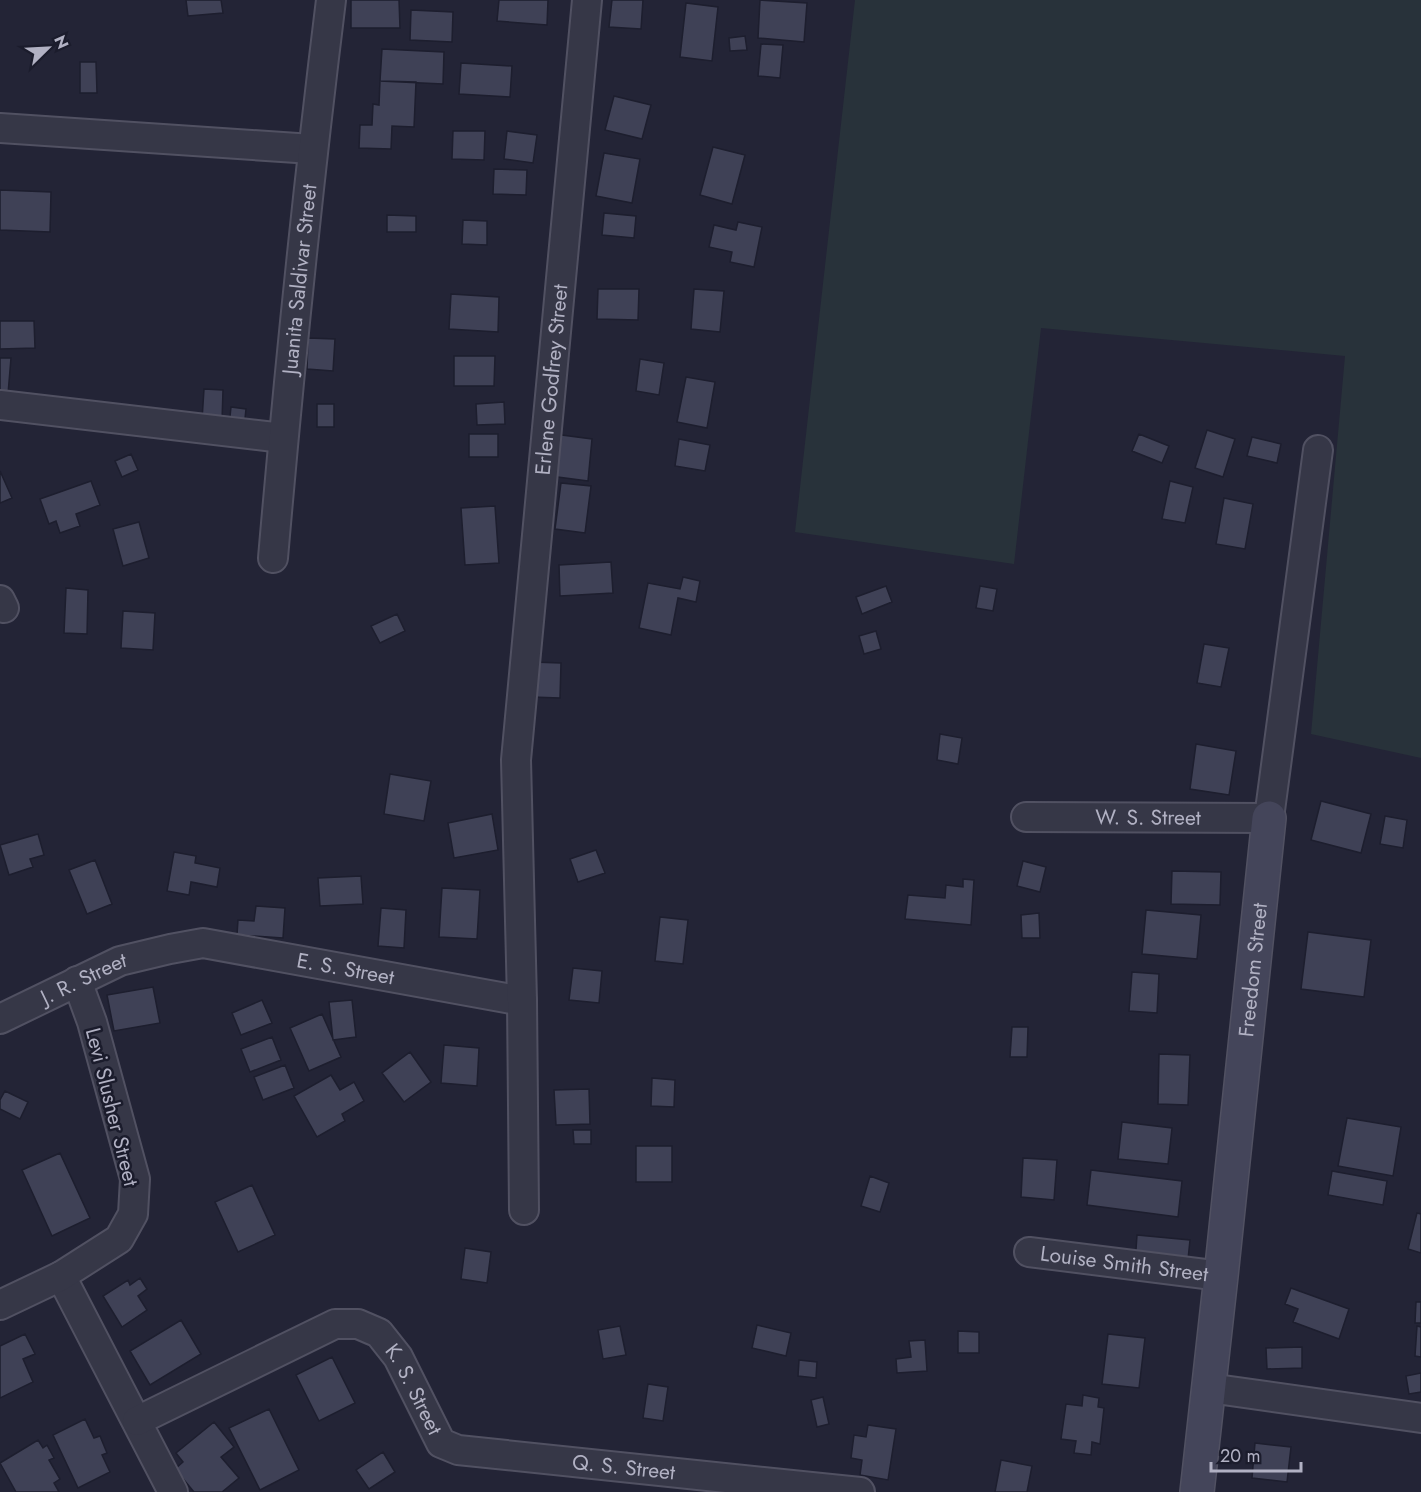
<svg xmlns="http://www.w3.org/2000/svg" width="1421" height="1492" font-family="Jost,sans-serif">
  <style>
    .green { fill: #28323a }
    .building { fill: #3f4156; stroke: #1d1e2e; stroke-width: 1.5 }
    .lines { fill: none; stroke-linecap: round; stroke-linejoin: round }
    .street-casing { stroke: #515162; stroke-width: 32 }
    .secondary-casing { stroke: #515162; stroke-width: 36 }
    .street { stroke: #363747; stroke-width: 28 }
    .secondary { stroke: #44455a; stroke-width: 33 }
    .labels { text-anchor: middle; stroke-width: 5; stroke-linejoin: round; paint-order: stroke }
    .street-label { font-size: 21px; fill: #b1b1c3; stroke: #1b1c2c }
  </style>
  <rect width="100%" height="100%" fill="#232436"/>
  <path class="green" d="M855 0H1421V758L1311 734 1345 356 1041 328 1014 564 795 532Z"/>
  <path class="building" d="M186 0H221L223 13 188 16Z
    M351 0H399L400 28H351Z
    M499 0H548L547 25 497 21Z
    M612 0H643L641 29 609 27Z
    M760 0 807 3 804 42 758 38Z
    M686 3 718 7 712 61 680 57Z
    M411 10 453 12 452 42 410 40Z
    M745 36 747 50 730 51 729 38Z
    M761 44 783 45 780 78 758 76Z
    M382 49 444 52 443 84 380 81Z
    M80 62H96L97 93H80Z
    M461 63 512 66 510 97 459 94Z
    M380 81 416 82 414 127 392 126 391 149 359 148 360 125H372L373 104 379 105Z
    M614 96 651 105 642 139 605 130Z
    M453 131H485L484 160 452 159Z
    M507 131 537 135 533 163 504 159Z
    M713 147 745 155 732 204 700 195Z
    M604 153 640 159 632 203 596 196Z
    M494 169 527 170 526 195 493 194Z
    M0 190 51 192 50 232 0 230Z
    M604 213 636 216 634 238 602 235Z
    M387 215 416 216V232H387Z
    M463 220 487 221V245L462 244Z
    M738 222 762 227 754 267 730 262 732 252 709 247 714 225 736 230Z
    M598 289H639L638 320 597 319Z
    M694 289 724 291 720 332 691 329Z
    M451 294 499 297 498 332 449 329Z
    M0 321H34L35 348 0 349Z
    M308 338 335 339 333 371 307 369Z
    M454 356H495L494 386H454Z
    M0 358H11L8 394H0Z
    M640 359 664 363 659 395 636 391Z
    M686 377 715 382 707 428 677 422Z
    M204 389 223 390 222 421 202 420Z
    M504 402 505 424 477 425 476 404Z
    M317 404H334V427H317Z
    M231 407 246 409 244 428 229 426Z
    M1207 430 1235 439 1223 477 1195 468Z
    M469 434H498V457H469Z
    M554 434 592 439 588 481 550 476Z
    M1139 434 1169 446 1162 463 1132 451Z
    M1252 437 1281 444 1277 463 1247 456Z
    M679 439 710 445 705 471 675 466Z
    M131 454 138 470 122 477 115 461Z
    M0 471 12 498 0 503Z
    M91 481 100 505 76 514 80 526 60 533 56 521 49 524 40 499Z
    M1170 481 1193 487 1185 523 1162 519Z
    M561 483 591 486 585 533 555 529Z
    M1224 498 1253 504 1245 549 1216 544Z
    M495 506 499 563 465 565 461 508Z
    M139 522 149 558 123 566 113 529Z
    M611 562 613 593 560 596 559 565Z
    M683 577 700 581 696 602 678 598 671 635 639 628 648 583 680 589Z
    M886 586 892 602 862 614 856 597Z
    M980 586 997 589 993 611 976 608Z
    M66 588 88 590 87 634 64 633Z
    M123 611 155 613 153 650 121 648Z
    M397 614 405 631 380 643 371 626Z
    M876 631 881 649 864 654 859 636Z
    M1204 644 1229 648 1221 687 1197 683Z
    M532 662 561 663 560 698 531 697Z
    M940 734 962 738 958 764 937 760Z
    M1196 744 1236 751 1229 795 1190 789Z
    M390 774 431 781 424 821 384 814Z
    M1321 801 1371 814 1361 853 1311 840Z
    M492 814 498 850 454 858 448 823Z
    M1385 816 1407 820 1403 848 1380 844Z
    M38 834 44 855 30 859 33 867 9 875 0 845Z
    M596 850 605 873 578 882 570 859Z
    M174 852 196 856 195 863 220 868 217 887 191 882 189 895 167 891Z
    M95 860 112 904 87 914 69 870Z
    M1023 861 1046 867 1040 892 1017 886Z
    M1172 871 1221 872 1220 905 1171 904Z
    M361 876 363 904 320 906 318 878Z
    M963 879 974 880 971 925 905 919 908 895 945 898 946 885 963 887Z
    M442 888 480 890 477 939 439 937Z
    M256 906 285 908 283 938 237 935 238 920 254 921Z
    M381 908 406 910 404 948 378 946Z
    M1146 910 1201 915 1197 959 1142 954Z
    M1039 913 1040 938H1022L1021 915Z
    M660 917 688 920 683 964 655 961Z
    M1308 932 1371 940 1364 997 1301 989Z
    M573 968 602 971 599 1003 569 1000Z
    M1132 972 1159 974 1157 1013 1129 1011Z
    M153 987 160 1023 114 1031 107 995Z
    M262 1000 272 1023 241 1035 232 1013Z
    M352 1000 356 1037 333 1040 329 1002Z
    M322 1014 341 1057 309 1071 290 1028Z
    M1012 1027H1028L1027 1057H1010Z
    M272 1037 281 1060 250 1072 241 1049Z
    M444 1045 479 1048 477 1086 441 1083Z
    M410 1052 431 1082 404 1102 382 1073Z
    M1159 1054 1190 1055 1188 1105 1158 1104Z
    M285 1065 294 1088 263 1100 254 1077Z
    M331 1075 340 1090 354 1082 364 1101 342 1114 345 1121 317 1137 294 1096Z
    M652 1078 675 1080 674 1107 651 1106Z
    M589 1089 590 1124 556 1125 554 1090Z
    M5 1091 28 1102 20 1119 0 1109V1100Z
    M1347 1118 1401 1127 1393 1176 1338 1166Z
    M1122 1122 1172 1128 1168 1164 1118 1159Z
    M573 1130H591V1144H574Z
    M636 1146H672V1182H636Z
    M60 1153 90 1218 52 1236 22 1170Z
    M1023 1158 1057 1160 1054 1200 1021 1197Z
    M1091 1170 1182 1181 1178 1217 1087 1205Z
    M1332 1171 1387 1181 1383 1205 1328 1195Z
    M870 1176 889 1183 880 1212 861 1206Z
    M252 1185 275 1235 238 1252 215 1202Z
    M1417 1213 1421 1214V1253L1408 1249Z
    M1137 1235 1190 1240 1187 1269 1135 1264Z
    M465 1248 491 1252 487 1283 461 1279Z
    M140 1278 147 1289 138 1296 147 1310 122 1327 103 1296 128 1280 130 1285Z
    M1291 1288 1349 1309 1339 1339 1293 1322 1298 1309 1285 1304Z
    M1416 1302H1421V1323H1415Z
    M181 1320 201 1354 150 1385 130 1351Z
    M757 1325 791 1333 786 1356 752 1348Z
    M620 1326 626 1355 603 1359 598 1330Z
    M1417 1326 1421 1327V1357L1415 1356Z
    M958 1331 979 1332V1353H958Z
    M25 1334 35 1354 23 1359 33 1382 0 1398V1346Z
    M1108 1334 1145 1338 1139 1388 1102 1384Z
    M925 1340 927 1371 897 1373 896 1359 911 1357 909 1341Z
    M1302 1347V1368L1267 1369 1266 1348Z
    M332 1357 355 1403 319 1421 296 1375Z
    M799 1360 817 1362 816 1378 798 1376Z
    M1421 1373V1392L1409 1394 1406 1376Z
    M648 1384 668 1387 663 1421 643 1418Z
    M1083 1395 1099 1398 1098 1407 1104 1408 1100 1444 1092 1442 1091 1455 1074 1453 1076 1441 1061 1439 1066 1404 1082 1406Z
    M823 1397 829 1424 817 1427 811 1400Z
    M269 1409 299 1470 260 1490 229 1428Z
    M85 1419 94 1438 100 1436 107 1453 102 1455 110 1472 78 1488 53 1435Z
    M214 1422 234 1447 221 1457 239 1478 222 1492H194L175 1469 183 1462 176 1453Z
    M868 1425 896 1429 888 1480 860 1475 862 1460 851 1458 854 1435 866 1437Z
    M38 1440 43 1448 47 1445 54 1458 49 1460 60 1479 54 1483 59 1492H16L0 1463Z
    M1255 1443 1291 1447 1287 1482 1252 1478Z
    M383 1452 395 1472 369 1489 356 1470Z
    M1001 1460 1032 1466 1027 1492H995Z"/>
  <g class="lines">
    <g class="street-casing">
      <g id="street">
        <path d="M0 128 312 149"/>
        <path d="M0 405 283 438"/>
        <path id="s1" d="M273 558C289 372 308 186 331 0"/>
        <path d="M0 600 4 608"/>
        <path id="s2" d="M1026 817 1269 818 1318 450"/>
        <path id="s3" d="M0 1019 120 961 170 949 203 943 522 1001"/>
        <path id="s4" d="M524 1210 522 1001 516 760 587 0"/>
        <path id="s5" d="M1029 1252 1221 1276"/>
        <path d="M61 1276 173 1492"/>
        <path d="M0 1305 61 1276 119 1239 133 1214 135 1179 92 1022 77 981"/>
        <path d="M1209 1388 1421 1418"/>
        <path id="s6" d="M137 1421 335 1324H358L379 1333 398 1357 441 1443 458 1450 860 1492"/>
      </g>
    </g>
    <g class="secondary-casing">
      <g id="secondary">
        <path id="s7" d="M1197 1492 1221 1276 1269 818"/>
      </g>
    </g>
    <use href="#street" class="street"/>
    <use href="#secondary" class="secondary"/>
  </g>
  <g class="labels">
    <g class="street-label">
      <text dy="7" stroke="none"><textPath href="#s1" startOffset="280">Juanita Saldivar Street</textPath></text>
      <text dy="7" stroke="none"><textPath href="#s4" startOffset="832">Erlene Godfrey Street</textPath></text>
      <text dy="7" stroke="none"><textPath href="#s2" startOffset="122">W. S. Street</textPath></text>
      <text dy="7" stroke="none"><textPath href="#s3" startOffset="363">E. S. Street</textPath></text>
      <text dy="7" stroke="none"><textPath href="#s7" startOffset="525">Freedom Street</textPath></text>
      <text dy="7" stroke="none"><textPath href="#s3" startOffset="93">J. R. Street</textPath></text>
      <text transform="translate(112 1107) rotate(76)" y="7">Levi Slusher Street</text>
      <text dy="7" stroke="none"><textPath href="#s5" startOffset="96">Louise Smith Street</textPath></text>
      <text dy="7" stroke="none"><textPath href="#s6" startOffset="333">K. S. Street</textPath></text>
      <text dy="7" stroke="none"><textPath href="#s6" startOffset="578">Q. S. Street</textPath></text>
    </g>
  </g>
  <g transform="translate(48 48) rotate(66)" stroke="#1b1c2c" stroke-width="4.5" paint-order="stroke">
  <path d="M0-4.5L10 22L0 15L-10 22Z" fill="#b1b1c3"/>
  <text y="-9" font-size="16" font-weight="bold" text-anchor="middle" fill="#b1b1c3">N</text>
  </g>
  <path d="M1211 1462v9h90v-9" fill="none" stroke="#b1b1c3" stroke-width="3"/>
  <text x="1220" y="1462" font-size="18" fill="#b1b1c3" stroke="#1b1c2c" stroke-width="4.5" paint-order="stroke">20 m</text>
</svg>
